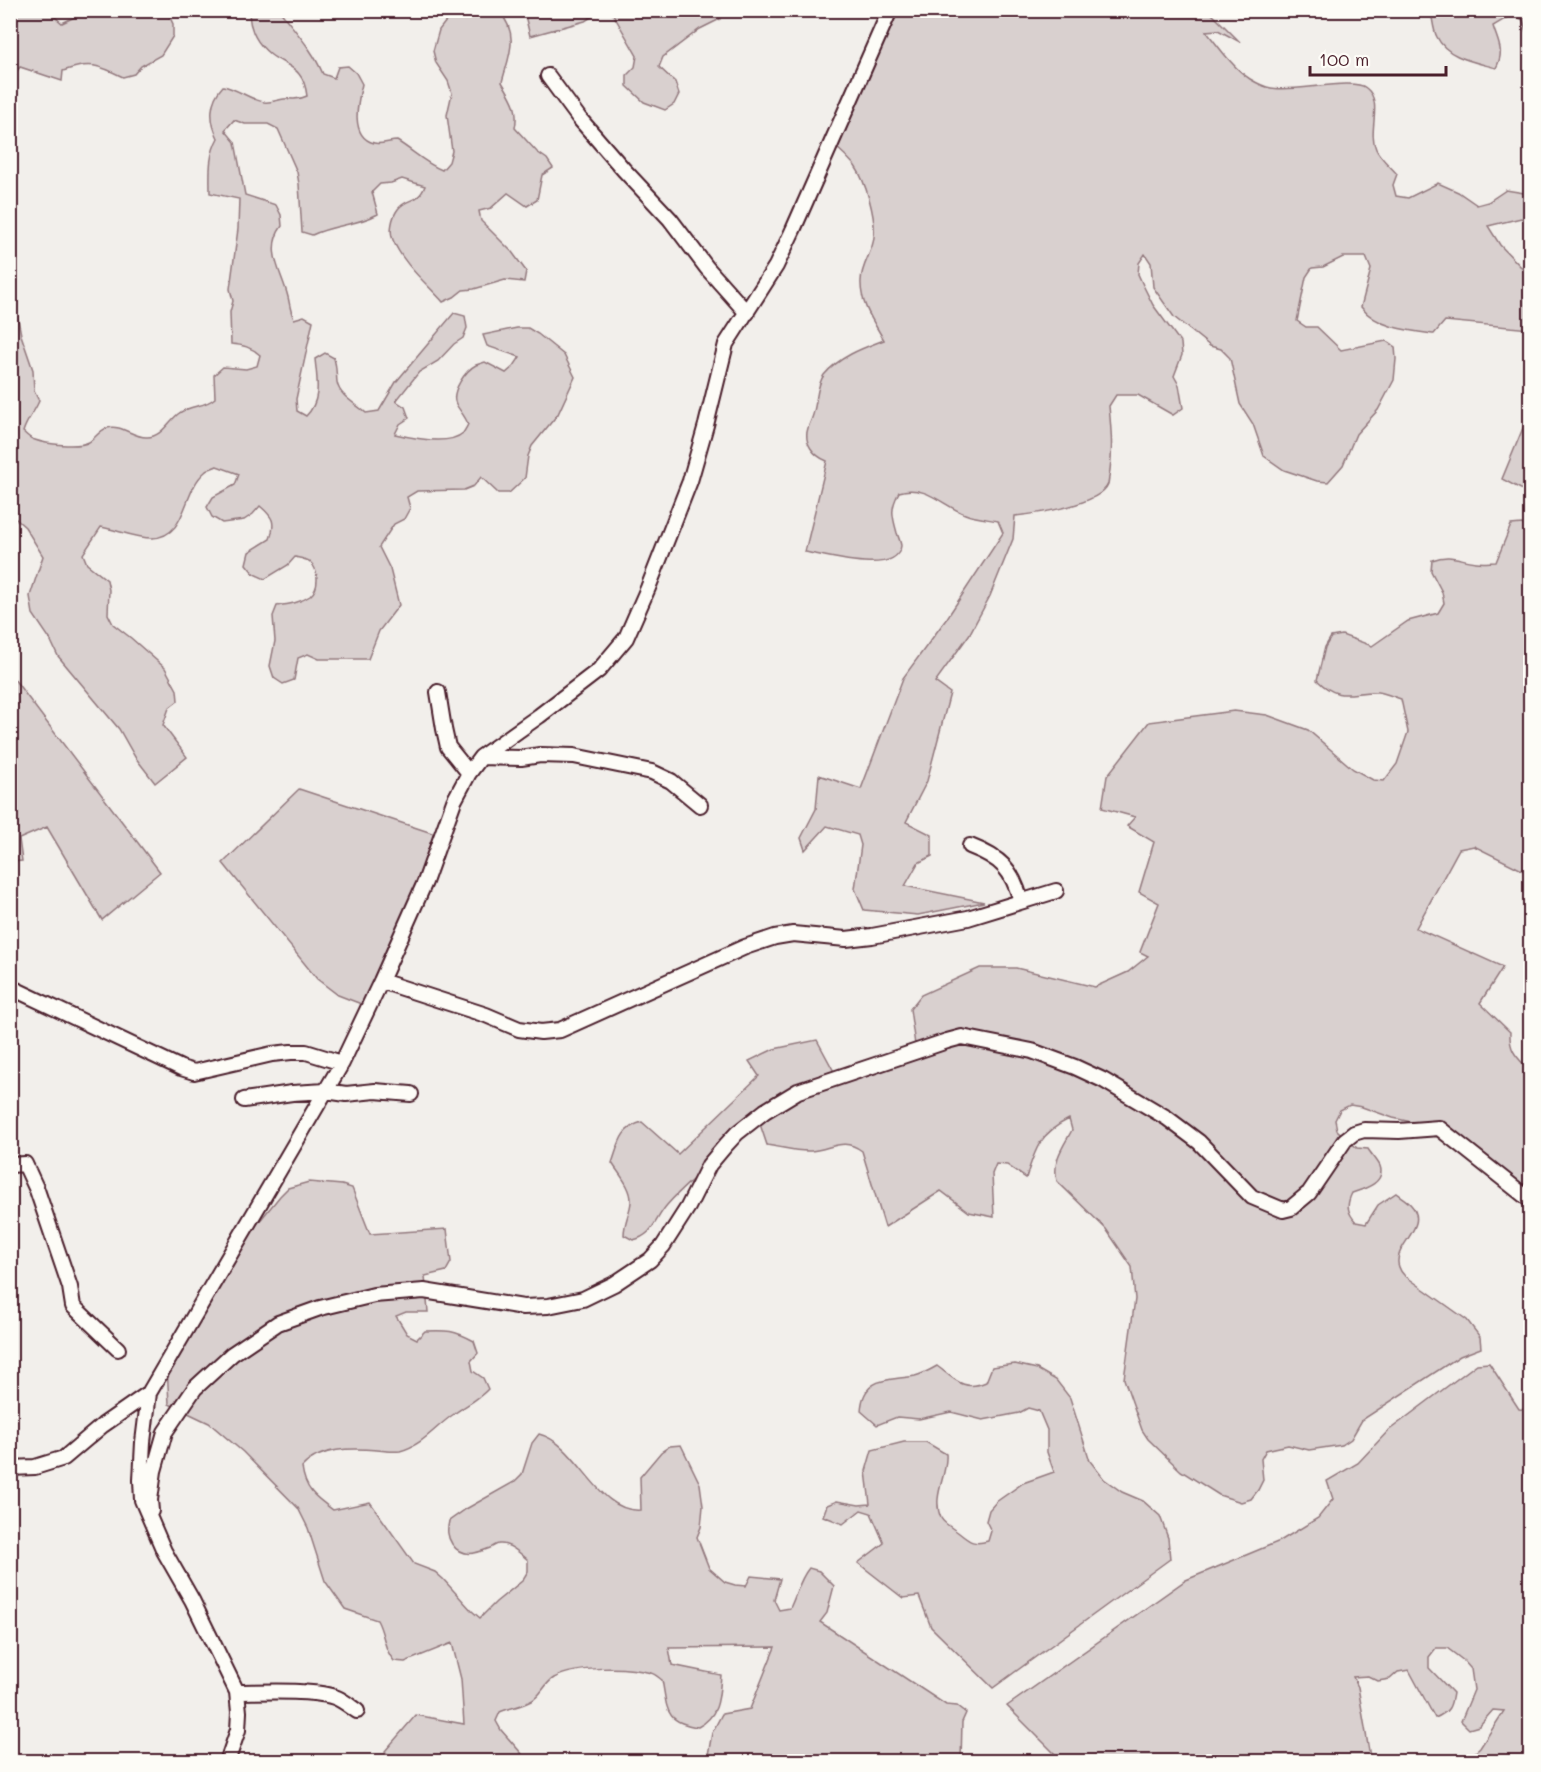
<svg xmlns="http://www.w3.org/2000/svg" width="1541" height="1772" font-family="Mali,sans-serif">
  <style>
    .green { fill: #d9d0cf; stroke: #92787d; stroke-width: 1.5 }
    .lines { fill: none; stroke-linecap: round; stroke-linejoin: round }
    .minor-casing { stroke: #4a1f2b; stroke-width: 18 }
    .minor { stroke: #fdfcf7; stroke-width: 14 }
  </style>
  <rect width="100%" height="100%" fill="#f2efeb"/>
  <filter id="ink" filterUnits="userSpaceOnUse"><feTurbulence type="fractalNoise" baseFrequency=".0167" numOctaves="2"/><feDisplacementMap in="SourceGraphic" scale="12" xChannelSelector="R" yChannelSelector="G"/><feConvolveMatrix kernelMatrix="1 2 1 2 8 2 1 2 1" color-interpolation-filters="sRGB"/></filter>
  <g filter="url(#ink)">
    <path class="green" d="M11 10 48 11 62 23 79 15 83 11H167L173 24V36L161 55 141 66 134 74 123 77C99 65 89 61 63 71L62 81 20 67 13 76H11Z
      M252 11H280C295 31 313 50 323 74L334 78 338 67 348 66 356 73 362 84C358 101 349 137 374 143 380 145 390 141 397 141 412 150 426 164 442 170L449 162 452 151 447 115 452 93 448 81 436 63 433 51 439 30 446 21 451 11H499C520 35 509 55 502 82 512 99 519 108 515 128L537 152 547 159 553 168 542 175 537 200 527 206 508 193 491 208 479 211 481 221 512 252 526 271 524 282 505 280 474 289 463 290 454 297 443 302C426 283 403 264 393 240 389 231 392 217 398 209 407 197 418 204 425 186L402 179 391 183 380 184 372 192 378 214C358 225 333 225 312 235L302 232 299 184 297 172 278 129 268 124H245L234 120 225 130 235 142 245 195 276 205 281 215 282 226C264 250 282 272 288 297 290 305 290 311 294 319L304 316 313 321 296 399 297 411 306 416C322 400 317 380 315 359L325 353 334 358C337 368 336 373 337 382 339 396 356 404 366 413L379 411 396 382 454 313 465 316 467 328 463 338 454 344 438 361 419 372 396 401 405 407 409 418 400 424 395 434C412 438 449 446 463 433 465 430 467 427 468 424 465 416 459 410 456 404 450 392 466 370 476 365 479 364 482 363 485 362L506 373 514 366 520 357 487 346 483 335 517 328H528L538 334 564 355 575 377 558 414 532 446 528 456 525 478 509 493H498L481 477 474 486 464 490 417 491 407 497 410 508 404 519 394 524 379 547 390 569 399 605 379 631 368 659H319L308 654 298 658 294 680 283 684 274 678 270 666 275 641 273 616 277 606C288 604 300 603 310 596 320 588 319 569 309 561 305 559 299 558 295 557L288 565 265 579 254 574 246 564 249 552 270 539C276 522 273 517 260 506L253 514 244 520 222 523 212 517 207 507 213 497 235 485 239 474 217 466C213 468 208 469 205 472 182 491 188 537 152 538 136 538 117 530 101 527L83 554 87 564 107 580 109 590 108 614 113 624 131 638 165 668 177 690 178 701 169 708 163 725 187 757 155 783 135 757 119 729 58 656 50 639 33 614 30 596 43 556 25 527 16 519 11 521V307L17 313 21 335 33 370 34 391 39 401C34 413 27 419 23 432 27 435 30 439 35 440 46 444 78 448 89 442 95 438 100 430 107 428 121 424 133 437 146 437 161 438 168 422 178 414 193 403 202 409 215 398L214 375 223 367 246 369 257 366 260 355C251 347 243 345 231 344L230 312 233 301 230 289 238 229 239 199 210 193C210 174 208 156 218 138 209 120 209 101 223 86 238 89 249 99 264 102 270 103 277 100 284 99 294 98 297 101 307 96 306 88 304 80 299 74 292 65 280 62 271 55 257 44 250 31 249 14Z
      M524 11V10L601 11 585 21 530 36Z
      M606 11H718L720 19 700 29 663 57 659 67 675 82 679 94 674 104 665 110 644 102 627 86V75L635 67 637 56 613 14Z
      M890 11H1209L1240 42 1218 30 1206 31C1218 46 1234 69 1250 79 1255 82 1264 87 1271 88 1293 93 1353 77 1366 88 1384 102 1367 130 1376 149 1380 158 1390 166 1397 174L1393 185 1396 196 1408 198 1438 183 1458 192 1477 205 1488 202 1506 190 1530 194V224L1521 218 1488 226 1500 245 1524 270 1530 285V329L1445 321 1434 334C1409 331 1377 328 1361 307L1371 269 1366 257H1343L1323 267 1312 268 1306 277 1297 321 1306 327H1317L1341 350 1386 341 1395 347 1396 359 1394 380 1378 410 1356 434 1343 465 1328 482 1317 481 1284 470 1264 456 1253 424 1240 404 1230 358 1221 349 1210 346 1174 317 1153 287 1151 263 1145 254 1139 263 1138 274 1143 285 1153 305 1181 343 1182 355 1174 376 1179 385 1183 408 1173 415 1138 395H1116L1109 406C1111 428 1113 448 1110 470 1109 474 1109 480 1108 484 1100 505 1035 514 1015 516L1013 539 990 596 969 635 935 682 950 693 927 781 906 822 932 835V856L918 863 905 886 984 902 918 915 864 910 855 889 861 845 858 835 827 826 805 850 801 838 816 809 819 775 861 789 903 678 947 618 1003 533 998 521C988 519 975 518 965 514 942 505 925 484 899 492 890 509 892 515 897 533 898 536 901 543 901 546 897 577 824 555 805 552L827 461C814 456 803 443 808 428 810 422 813 417 814 411 817 400 817 384 824 375 840 356 863 348 884 340 873 321 860 303 861 281 861 265 873 252 874 237 876 217 866 182 855 166 849 159 842 152 835 146Z
      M1429 11H1530V38L1526 31 1523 20 1513 14 1493 26C1498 43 1505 51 1496 68 1475 62 1447 58 1437 37 1433 30 1433 20 1431 13Z
      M1530 411V494L1502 479Z
      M1522 524 1530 530V874L1474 846 1459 849 1416 928 1503 967 1480 1003 1510 1032C1509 1052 1517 1057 1530 1071V1190L1526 1196 1439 1128 1393 1118 1362 1107 1350 1105 1340 1110 1335 1120 1337 1130 1357 1148 1368 1149C1371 1154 1377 1160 1380 1166 1386 1183 1364 1189 1352 1193 1346 1205 1347 1212 1356 1222L1366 1224 1378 1205 1396 1193C1401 1197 1407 1200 1411 1205 1431 1227 1391 1246 1399 1267 1400 1270 1402 1273 1404 1275L1467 1320 1480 1337 1481 1348 1460 1356 1362 1420 1351 1439 1342 1445 1309 1450 1288 1445 1266 1450 1261 1459 1263 1480 1258 1490 1251 1499 1241 1502 1219 1495 1181 1471 1148 1439 1142 1430 1124 1379 1135 1299 1132 1267 1106 1229 1057 1181C1052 1160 1063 1147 1072 1130L1069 1119C1040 1133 1035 1149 1026 1178L1007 1165 996 1164 992 1174 994 1217 969 1212 941 1191 885 1227 862 1151C843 1137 832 1149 811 1151 797 1152 781 1147 767 1145L758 1118C742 1133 727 1148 711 1163 695 1178 681 1189 667 1205 654 1220 654 1235 633 1240L624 1235C624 1222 630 1213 631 1202 632 1188 619 1174 612 1163 619 1144 620 1128 642 1122L678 1154 759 1076 749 1061 774 1049 817 1040 837 1077 916 1052 910 1009 921 995 980 968H1016L1095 987 1128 972 1148 956 1140 952 1159 903 1139 892 1154 842 1127 826 1135 817 1102 808 1107 776 1149 722 1234 711 1267 715 1308 730 1353 769 1373 780 1384 781 1397 764 1408 732 1401 699C1394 697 1386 693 1378 692 1351 691 1340 703 1317 680L1325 647 1331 637 1342 635 1372 646 1408 621 1438 613 1444 603 1442 592 1431 571 1432 560C1451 553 1458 560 1476 562 1483 563 1490 562 1496 562L1511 525Z
      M11 675 160 872 102 920 47 827 19 839 22 861 11 862Z
      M299 789 441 836 369 1007 338 995 317 979 223 863Z
      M309 1182 342 1185 352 1188 370 1234 447 1229 451 1262 446 1271 425 1276 428 1312H406L396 1316 407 1334 417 1339 425 1331C447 1330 454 1330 474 1341L478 1353 471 1361 473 1371 483 1378 488 1389C478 1400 466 1405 454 1414 436 1426 423 1445 400 1451 393 1452 385 1451 377 1450 352 1448 320 1447 302 1467 305 1490 315 1497 333 1510L370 1502 414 1564 435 1572 443 1579 472 1611 480 1618 496 1602 522 1581 528 1571V1560C521 1554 510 1543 499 1544 496 1544 493 1547 490 1548 477 1553 462 1559 452 1544 447 1536 447 1530 449 1521L466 1509 514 1482 522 1474 532 1443 539 1434C579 1444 597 1514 641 1510L640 1477 661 1452 670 1446 681 1445 700 1484 703 1506 701 1527 697 1537 709 1568 725 1582 735 1585 746 1586 751 1576 780 1579 774 1600 779 1610 790 1608C797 1594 799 1580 809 1568L819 1571 834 1586 827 1613 820 1622 946 1705 957 1706 966 1713 962 1722 961 1761H700L708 1755 712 1733 722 1714 750 1709 775 1647 669 1648 672 1665 721 1675C719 1697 720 1715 698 1727 664 1722 668 1710 662 1680 658 1677 655 1674 651 1673 627 1666 576 1666 554 1678 544 1684 541 1696 531 1701 522 1706 510 1708 500 1712L496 1721 501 1730 522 1754 519 1761H392L385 1751 416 1715 464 1724 461 1679 452 1643 405 1662 394 1661C383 1648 385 1635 377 1620L345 1609 325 1581 308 1528 298 1508 243 1452 209 1423 169 1404 167 1366 223 1266 280 1196 288 1188Z
      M1489 1363 1519 1409 1530 1410V1761H1466L1480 1748 1504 1711 1493 1710 1479 1726 1469 1729 1461 1721 1474 1690 1471 1669 1464 1661 1447 1648H1436L1429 1657V1668L1453 1693C1451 1707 1449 1712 1435 1718L1409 1670 1398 1672 1390 1679 1378 1681 1368 1676 1353 1677 1358 1687 1370 1757 1369 1761H1062L1007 1706 1186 1580 1280 1541 1318 1518 1333 1499 1327 1481 1358 1463 1388 1431 1477 1364Z
      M1015 1364 1037 1369 1056 1380 1070 1398 1090 1461 1104 1479 1122 1492 1143 1501 1160 1516 1168 1538 1170 1559 993 1688 931 1627 919 1596 903 1598 858 1563 884 1543 871 1513 861 1510 843 1524 823 1516 827 1505 837 1501 859 1505 870 1504 866 1471 872 1450 904 1442H926L946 1454C948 1475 931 1496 941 1518 944 1524 954 1529 959 1533 970 1542 974 1545 988 1541L991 1531 986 1521 989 1510 996 1502 1023 1483 1054 1472 1047 1452V1430L1039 1411 1028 1408 1019 1413 983 1420 951 1412 919 1419 897 1417 877 1425 861 1411C863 1375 889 1381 915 1376 923 1374 930 1370 937 1366 955 1379 963 1392 986 1382L992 1367Z"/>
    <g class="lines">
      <g class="minor-casing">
        <path id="minor" d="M548 76 579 118 624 170 670 219 707 268 747 313
          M438 692 444 729 448 747 469 773
          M481 757 521 758 540 755 574 756 652 772 671 781 700 805
          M970 846C1001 858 1012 869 1021 901
          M381 981 486 1015 519 1029 541 1032 560 1030 745 947 775 937 793 934 846 939 872 936 968 918 1056 891
          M10 987 181 1068 194 1072 272 1054 291 1052H306L342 1063
          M244 1100 292 1093 326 1091 346 1094 375 1091 411 1094
          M10 1165 25 1164 37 1190 70 1287 73 1306 118 1349
          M10 1468 35 1467 64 1458 103 1425 149 1393
          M151 1511 150 1500 154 1471 165 1432 195 1388 232 1354 278 1323 320 1308 374 1295 424 1291 523 1307 548 1306 583 1299 614 1284 650 1260 663 1246 688 1207 709 1165 725 1146 737 1133 765 1111 798 1091 947 1041 962 1037 1032 1051 1075 1067 1103 1080 1167 1118 1199 1142 1252 1197 1283 1210 1291 1208 1309 1193 1345 1140 1354 1133 1364 1130 1399 1131 1439 1128 1530 1200
          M237 1692C261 1692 317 1689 337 1698 344 1701 351 1707 357 1711
          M227 1762 238 1730 239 1712 237 1692 192 1600 164 1551 142 1500 141 1480 143 1442 149 1393 342 1063 381 981 425 882 454 801 469 773 481 757 539 716 599 670 626 638 648 588 690 481 706 425 726 344 776 266 793 230 890 10"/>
      </g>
      <use href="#minor" class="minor"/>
    </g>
  </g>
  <rect width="1541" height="1772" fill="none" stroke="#fdfcf7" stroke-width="36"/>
  <rect x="18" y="18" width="1505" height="1736" fill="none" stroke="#4a1f2b" stroke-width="2" filter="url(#ink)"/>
  <path d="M1310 66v9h136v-9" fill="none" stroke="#4a1f2b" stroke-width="3"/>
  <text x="1319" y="66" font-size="18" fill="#4a1f2b" stroke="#fdfcf7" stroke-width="4.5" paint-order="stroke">100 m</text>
</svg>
